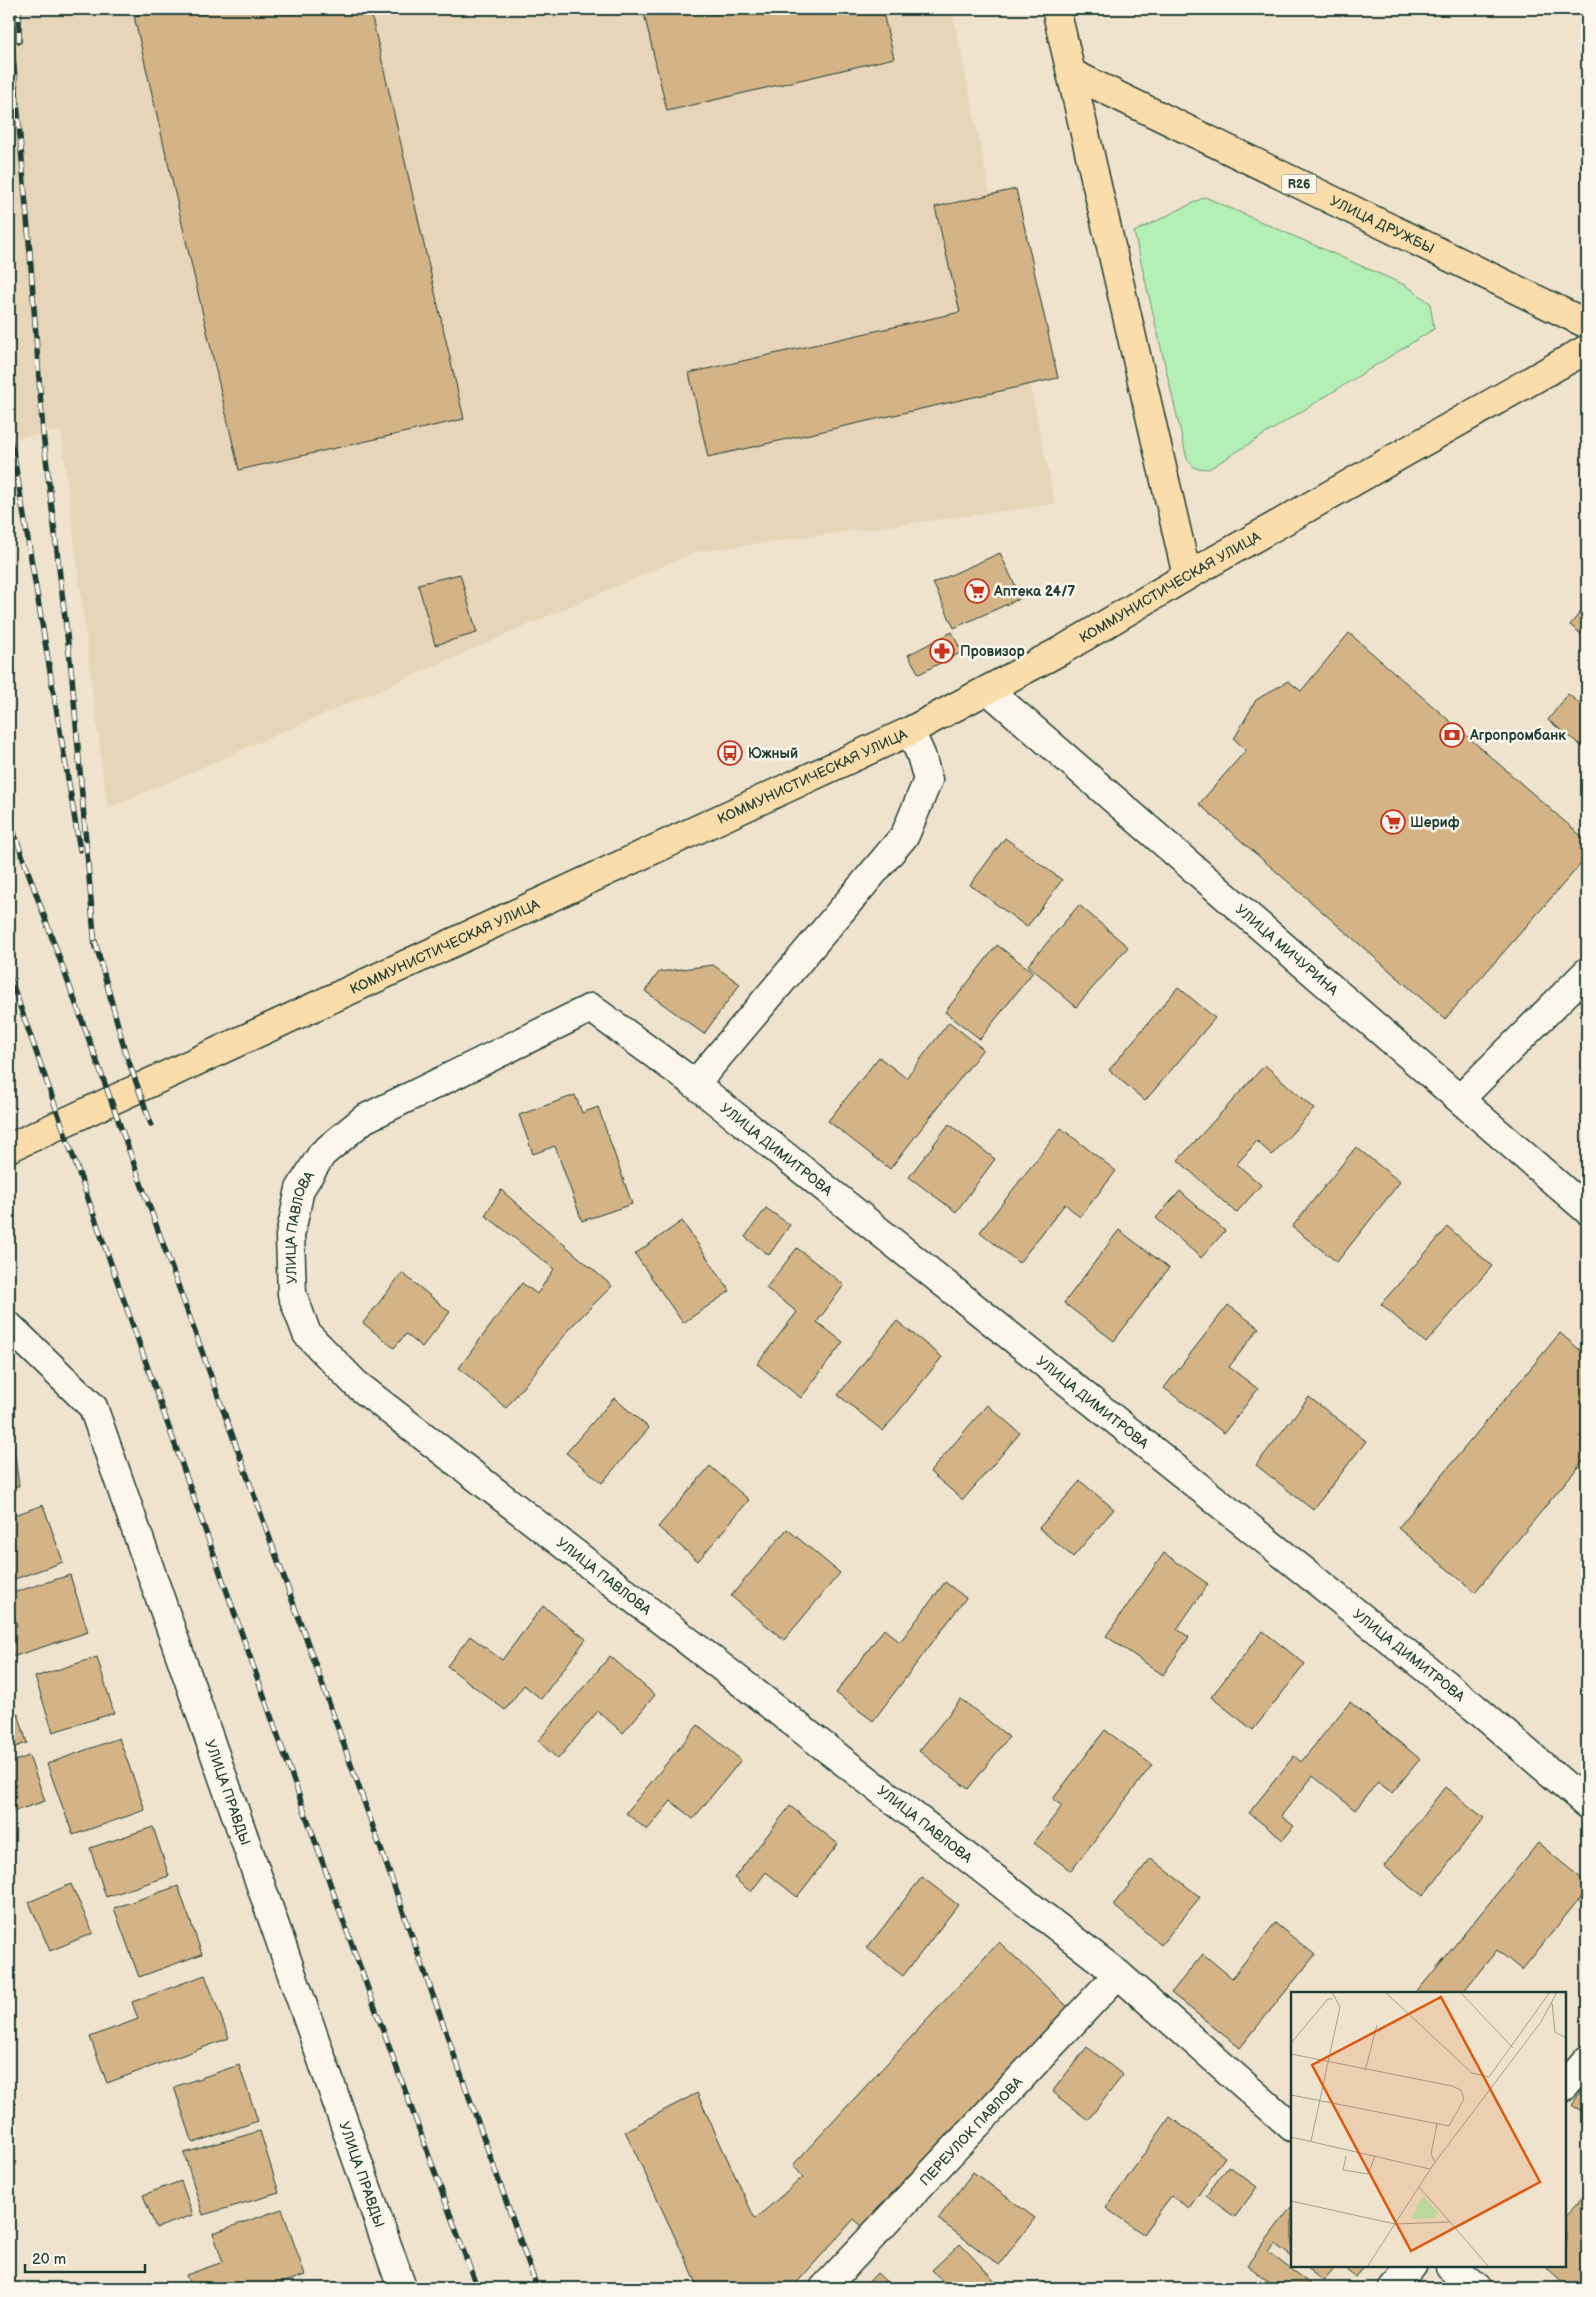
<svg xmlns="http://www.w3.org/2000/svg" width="1596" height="2297" font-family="'Balsamiq Sans',sans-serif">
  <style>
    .built { fill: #e7d5b9 }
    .green { fill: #b4efb5; stroke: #6a9674 }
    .building { fill: #d4b487; stroke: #1f3d34 }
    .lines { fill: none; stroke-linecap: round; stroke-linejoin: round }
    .minor-casing { stroke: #1f3d34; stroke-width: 31 }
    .major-casing { stroke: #1f3d34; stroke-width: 31 }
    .minor { stroke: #fbf7ec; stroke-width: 28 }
    .major { stroke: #faddab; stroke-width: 28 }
    .rail-casing { stroke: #1f3d34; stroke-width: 5.5 }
    .rail { stroke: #fbf7ec; stroke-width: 4; stroke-dasharray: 11; stroke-linecap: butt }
    .labels { text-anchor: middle; stroke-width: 5; stroke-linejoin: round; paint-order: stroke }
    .shield { fill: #fbf7ec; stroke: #61756b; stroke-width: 1 }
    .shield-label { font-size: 12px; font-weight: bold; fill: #1f3d34 }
    .street-label { font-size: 14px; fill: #1f3d34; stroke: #fbf7ec }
    .poi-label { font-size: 14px; font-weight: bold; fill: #1f3d34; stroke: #fbf7ec; text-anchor: start }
    .inset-road { fill: none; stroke: #9ca190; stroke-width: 1 }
    .view { fill: #de580e; fill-opacity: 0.15; stroke: #de580e; stroke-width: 2.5 }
    .inset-edge { fill: none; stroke: #1f3d34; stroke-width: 2.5 }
  </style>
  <rect width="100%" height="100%" fill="#efe3ce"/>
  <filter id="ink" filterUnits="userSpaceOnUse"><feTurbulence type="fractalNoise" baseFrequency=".02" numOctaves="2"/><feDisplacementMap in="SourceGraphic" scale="10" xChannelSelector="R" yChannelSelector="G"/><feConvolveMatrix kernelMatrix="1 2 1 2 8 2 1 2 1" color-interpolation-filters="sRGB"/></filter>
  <g filter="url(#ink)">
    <path class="built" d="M9 9H952L1055 504 695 552 107 809 61 431 9 439Z"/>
    <path class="green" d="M1205 197 1407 286 1430 303 1434 329 1209 469 1195 468 1187 459 1134 232Z"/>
    <path class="building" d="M168 9H370L464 419 239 470 134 16Z
      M643 9H882L894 58 667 111Z
      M1016 189 1058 378 708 457 689 373 960 312 935 207Z
      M1000 553 1021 598 954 628 933 583Z
      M460 574 477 633 435 645 418 584Z
      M1587 604V639L1570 625Z
      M952 632 962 652 919 674 908 655Z
      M1349 633 1587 841V857L1445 1019 1199 804 1246 750 1234 739 1256 700 1288 681 1301 691Z
      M1568 694 1587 710V750L1548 720Z
      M1005 838 1062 880 1027 927 970 885Z
      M1079 905 1128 947 1076 1007 1028 965Z
      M997 945 1033 972 980 1039 945 1012Z
      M713 965 740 984 704 1034 645 991 659 972Z
      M1178 987 1215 1018 1145 1101 1109 1070Z
      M949 1022 983 1049 890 1169 828 1121 879 1057 906 1078Z
      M1265 1065 1314 1109 1272 1155 1257 1141 1237 1164 1261 1185 1236 1213 1178 1160Z
      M575 1095 582 1113 598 1107 632 1204 582 1221 555 1146 533 1154 519 1115Z
      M949 1124 995 1159 956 1212 909 1177Z
      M1061 1128 1116 1171 1080 1217 1065 1204 1019 1263 980 1232Z
      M1356 1147 1400 1182 1337 1262 1292 1227Z
      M501 1190 612 1286 573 1325 506 1408 459 1368 522 1283 537 1294 554 1269 485 1215Z
      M1180 1191 1225 1231 1201 1258 1156 1218Z
      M766 1208 790 1225 769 1255 745 1237Z
      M682 1221 730 1291 683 1323 635 1254Z
      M1448 1227 1492 1266 1426 1343 1381 1304Z
      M1119 1230 1169 1268 1114 1341 1064 1303Z
      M797 1248 844 1285 817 1322 843 1342 801 1398 757 1364 797 1312 766 1288Z
      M402 1273 450 1312 422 1347 406 1334 394 1348 363 1323Z
      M1228 1305 1259 1328 1229 1367 1258 1389 1224 1433 1164 1388Z
      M897 1321 942 1357 883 1431 838 1395Z
      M1560 1333 1587 1356V1456L1475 1592 1398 1528Z
      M1309 1397 1366 1441 1313 1510 1256 1465Z
      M614 1398 649 1428 602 1483 566 1453Z
      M987 1405 1020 1433 963 1500 930 1472Z
      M9 1425H11L19 1486 9 1487Z
      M710 1466 749 1500 698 1561 658 1527Z
      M1080 1481 1114 1509 1073 1557 1039 1528Z
      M43 1505 63 1562 9 1581V1517Z
      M787 1529 840 1573 784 1640 731 1596Z
      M1164 1553 1208 1584 1177 1629 1189 1637 1163 1675 1106 1636Z
      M70 1575 88 1632 9 1658V1628L17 1626 9 1594Z
      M945 1582 966 1598 873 1721 836 1693 884 1629 900 1642Z
      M543 1606 586 1639 541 1699 524 1685 505 1710 447 1666 470 1636 502 1660Z
      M1263 1631 1305 1664 1253 1730 1211 1697Z
      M610 1656 655 1695 623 1733 598 1711 558 1759 538 1741Z
      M97 1657 114 1713 53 1732 35 1677Z
      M961 1699 1009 1737 968 1789 919 1751Z
      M1350 1702 1420 1759 1392 1793 1378 1782 1355 1810 1313 1776 1281 1816 1294 1826 1283 1840 1249 1813 1294 1756 1301 1762Z
      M18 1713 27 1743 9 1749V1716Z
      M698 1725 741 1760 693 1819 671 1801 647 1830 626 1813Z
      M1105 1730 1152 1765 1071 1871 1034 1843 1062 1806 1053 1799Z
      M119 1738 145 1810 73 1835 47 1764Z
      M29 1756 45 1801 9 1813V1763Z
      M1445 1787 1484 1818 1423 1896 1384 1866Z
      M790 1806 838 1844 797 1897 766 1872 751 1892 734 1878Z
      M153 1827 169 1876 106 1897 90 1848Z
      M1538 1843 1587 1883V1889L1522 1970 1497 1950 1462 1993H1416Z
      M1151 1858 1200 1897 1161 1945 1113 1905Z
      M922 1877 958 1905 903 1976 867 1948Z
      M71 1884 93 1933 50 1951 29 1902Z
      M178 1886 202 1954 139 1977 114 1908Z
      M1275 1923 1315 1955 1240 2048 1171 1993 1203 1954 1232 1978Z
      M999 1942 1071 2010 867 2231 854 2219 792 2288H699L625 2131 697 2093 755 2219 803 2177 793 2165Z
      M205 1975 229 2038 107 2083 90 2037 138 2019 132 2002Z
      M1087 2047 1123 2075 1088 2120 1052 2092Z
      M239 2065 258 2121 193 2143 174 2087Z
      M1587 2085V2116L1572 2104Z
      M1170 2117 1225 2157 1189 2208 1171 2196 1143 2234 1106 2208Z
      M260 2131 279 2193 203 2215 184 2153Z
      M1228 2166 1257 2187 1235 2217 1206 2196Z
      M973 2172 1035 2218 999 2265 938 2219Z
      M181 2181 193 2215 156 2228 143 2195Z
      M9 2193H12L9 2232Z
      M1587 2193V2280L1580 2288H1569L1545 2266H1565V2217Z
      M1292 2206V2257L1275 2244 1268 2252 1310 2284 1307 2288H1277L1247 2265Z
      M282 2209 305 2275 268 2288H191L186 2275 223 2262 213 2233Z
      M960 2244 1002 2288H949L932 2270Z
      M1304 2266H1336L1323 2281Z
      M1341 2266H1364L1355 2277Z
      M877 2273 893 2288H863Z"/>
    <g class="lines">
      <g class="minor-casing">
        <g id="minor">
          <path id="s1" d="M988 690 1587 1210"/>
          <path d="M695 1084 905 835 928 780 921 755 910 731"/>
          <path d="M1460 1099 1587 972"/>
          <path id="s2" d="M9 1326 93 1407 402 2288"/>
          <path d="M1565 2086 1587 2060"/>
          <path id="s3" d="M1292 2127 1118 1974 356 1384 307 1334 292 1294 290 1236 300 1189 322 1154 364 1119 591 1008 695 1084 1474 1707 1587 1804"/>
          <path d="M1450 2266 1476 2288"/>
          <path id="s4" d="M824 2288 1118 1974"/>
          <path d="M1393 2288 1412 2266"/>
        </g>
      </g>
      <g class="major-casing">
        <g id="major">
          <path id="s5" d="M1056 9 1071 73 1587 324"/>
          <path d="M1071 73 1187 576"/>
          <path id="s6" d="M9 1148 910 731 1062 650 1187 576 1587 349"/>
        </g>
      </g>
      <use href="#minor" class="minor"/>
      <use href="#major" class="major"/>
      <g class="rail-casing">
        <path id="rail" d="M9 9 30 253 43 433 72 677 95 947
          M19 9V41
          M9 434 13 451 80 850
          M9 819 308 1644 537 2288
          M95 941 125 1051 151 1124
          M9 975 344 1923 477 2288"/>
      </g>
      <use href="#rail" class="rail"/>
    </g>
  </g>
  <defs>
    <g id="supermarket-ring" transform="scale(1.25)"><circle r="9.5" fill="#fbf7ec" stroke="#c8321e" stroke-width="1.5"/><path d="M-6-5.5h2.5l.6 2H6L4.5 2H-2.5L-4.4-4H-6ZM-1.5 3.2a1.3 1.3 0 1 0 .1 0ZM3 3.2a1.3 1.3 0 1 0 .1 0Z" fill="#c8321e"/></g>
    <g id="pharmacy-ring" transform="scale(1.25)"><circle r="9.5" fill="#fbf7ec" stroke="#c8321e" stroke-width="1.5"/><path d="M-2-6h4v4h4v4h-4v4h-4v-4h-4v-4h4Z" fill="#c8321e"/></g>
    <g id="bank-ring" transform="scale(1.25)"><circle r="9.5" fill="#fbf7ec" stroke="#c8321e" stroke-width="1.5"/><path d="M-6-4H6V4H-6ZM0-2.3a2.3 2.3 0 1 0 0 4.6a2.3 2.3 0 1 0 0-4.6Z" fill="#c8321e"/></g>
    <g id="bus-ring" transform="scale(1.25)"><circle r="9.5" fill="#fbf7ec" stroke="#c8321e" stroke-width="1.5"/><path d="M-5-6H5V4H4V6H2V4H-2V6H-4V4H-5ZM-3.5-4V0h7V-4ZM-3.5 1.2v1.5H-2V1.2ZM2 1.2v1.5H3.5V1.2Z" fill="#c8321e"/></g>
  </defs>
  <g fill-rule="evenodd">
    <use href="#supermarket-ring" x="977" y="591"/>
    <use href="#pharmacy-ring" x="942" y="651"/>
    <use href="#bank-ring" x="1452" y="735"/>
    <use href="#bus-ring" x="730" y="753"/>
    <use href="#supermarket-ring" x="1393" y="822"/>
  </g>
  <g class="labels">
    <rect class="shield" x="1281.5" y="174.5" width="35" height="19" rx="4"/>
    <g class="shield-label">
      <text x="1299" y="188">R26</text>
    </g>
    <g class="street-label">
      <text dy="5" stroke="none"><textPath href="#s5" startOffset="412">УЛИЦА ДРУЖБЫ</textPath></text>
      <text dy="5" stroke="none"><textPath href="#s6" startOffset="1290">КОММУНИСТИЧЕСКАЯ УЛИЦА</textPath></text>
      <text dy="5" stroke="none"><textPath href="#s6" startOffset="885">КОММУНИСТИЧЕСКАЯ УЛИЦА</textPath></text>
      <text dy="5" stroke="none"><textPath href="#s6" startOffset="480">КОММУНИСТИЧЕСКАЯ УЛИЦА</textPath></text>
      <text dy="5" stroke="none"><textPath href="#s1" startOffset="396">УЛИЦА МИЧУРИНА</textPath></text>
      <text dy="5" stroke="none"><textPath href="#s3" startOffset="1996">УЛИЦА ДИМИТРОВА</textPath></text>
      <text dy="5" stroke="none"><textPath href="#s3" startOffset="1376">УЛИЦА ПАВЛОВА</textPath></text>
      <text dy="5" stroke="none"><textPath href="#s3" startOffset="2401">УЛИЦА ДИМИТРОВА</textPath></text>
      <text transform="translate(604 1576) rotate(38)" y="5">УЛИЦА ПАВЛОВА</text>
      <text dy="5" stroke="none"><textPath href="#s3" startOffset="2806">УЛИЦА ДИМИТРОВА</textPath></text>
      <text dy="5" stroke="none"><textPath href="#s2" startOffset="525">УЛИЦА ПРАВДЫ</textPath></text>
      <text transform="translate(925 1824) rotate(38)" y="5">УЛИЦА ПАВЛОВА</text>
      <text dy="5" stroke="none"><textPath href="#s4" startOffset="215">ПЕРЕУЛОК ПАВЛОВА</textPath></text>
      <text dy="5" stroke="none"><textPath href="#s2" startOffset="930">УЛИЦА ПРАВДЫ</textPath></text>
    </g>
    <g class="poi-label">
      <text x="994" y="596">Аптека 24/7</text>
      <text x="960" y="656">Провизор</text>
      <text x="1470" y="740">Агропромбанк</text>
      <text x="748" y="758">Южный</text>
      <text x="1410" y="827">Шериф</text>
    </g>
  </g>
  <g transform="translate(1291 1992)">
    <rect width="275" height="275" fill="#efe3ce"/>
    <path d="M132 204 147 220 143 226 120 227Z" fill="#b4efb5"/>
    <path class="inset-road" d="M94 0 181 81 198 85 259 0M169 0 222 56M261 11 264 40 275 46M0 51 37 7H42M0 62 161 94 170 98 173 107 158 134 0 103M74 79 86 33M0 145 139 177M20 149 49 15 41 0M55 164 52 178 77 182 84 164M144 170 140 162 146 132M128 195 159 230M0 209 104 232 159 230 198 275M76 275 144 170 250 30 266 0"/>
    <path class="view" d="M150 5 249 190 120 259 21 73Z"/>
    <rect width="275" height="275" class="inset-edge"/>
  </g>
  <rect width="1596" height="2297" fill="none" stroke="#fbf7ec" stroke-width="30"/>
  <rect x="15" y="15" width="1566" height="2267" fill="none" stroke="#1f3d34" stroke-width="2" filter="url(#ink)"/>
  <path d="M25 2264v8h120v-8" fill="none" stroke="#1f3d34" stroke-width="2.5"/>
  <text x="32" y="2264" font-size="15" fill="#1f3d34" stroke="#fbf7ec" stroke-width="4" paint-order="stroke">20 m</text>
</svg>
